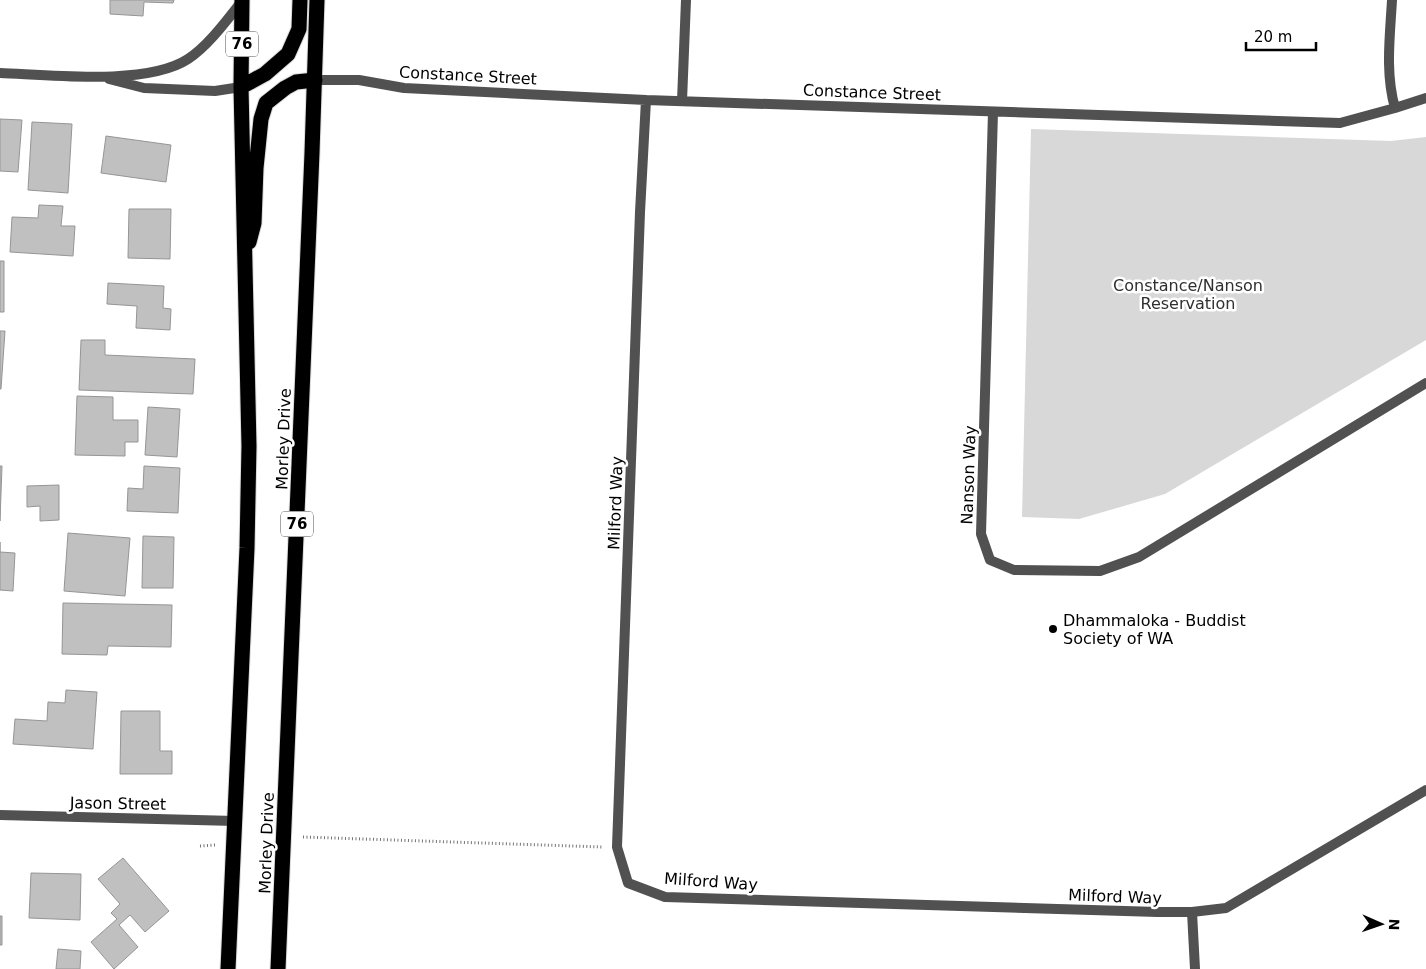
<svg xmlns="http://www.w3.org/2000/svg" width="1426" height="969" font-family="'DejaVu Sans',sans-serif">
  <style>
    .green { fill: #d8d8d8 }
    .building { fill: #c0c0c0; stroke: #959595 }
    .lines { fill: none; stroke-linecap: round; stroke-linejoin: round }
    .highway-casing { stroke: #dbdbdb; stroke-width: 17 }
    .path { stroke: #737373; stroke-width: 3; stroke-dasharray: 1 2.5; stroke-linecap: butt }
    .street { stroke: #515151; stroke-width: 10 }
    .highway { stroke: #000; stroke-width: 15 }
    .poi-dot { fill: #000; stroke: #fff; stroke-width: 2 }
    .labels { text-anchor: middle; stroke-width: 5; stroke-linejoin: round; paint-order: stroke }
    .shield { fill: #fff; stroke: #4c4c4c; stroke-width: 1 }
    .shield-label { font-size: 15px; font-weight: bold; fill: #000 }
    .street-label { font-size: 16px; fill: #000; stroke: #fff }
    .park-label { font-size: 16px; fill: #2f2f2f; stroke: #fff }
    .poi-label { font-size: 16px; fill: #000; stroke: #fff; text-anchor: start }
  </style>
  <rect width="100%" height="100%" fill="#fff"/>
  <path class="green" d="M1031 129 1391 141 1426 137V340L1165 494 1079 519 1022 517Z"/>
  <path class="building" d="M110 0H174L173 3 144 2 143 16 110 14Z
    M0 119 22 120 18 172 0 171Z
    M32 122 72 124 68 193 28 190Z
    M106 136 171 145 166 182 101 173Z
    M39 205 63 206 61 226H75L73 256 10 252 12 217 38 218Z
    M129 209H171L170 259 128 258Z
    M0 261H4V312H0Z
    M108 283 164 286 163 308 171 309 170 330 136 328 137 306 107 304Z
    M0 331H5L1 389H0Z
    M81 340H105V355L195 359 193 394 79 390Z
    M77 396 113 397V420H138V442H125V456L75 455Z
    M148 407 180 409 177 457 145 455Z
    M0 466H2L0 521Z
    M144 466 180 468 178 513 127 511 128 488 143 489Z
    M59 485V520L40 521V506L27 507V486Z
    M68 533 130 538 125 596 64 591Z
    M143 536 174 537 173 588H142Z
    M0 542V552L15 553 13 591 0 590Z
    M63 603 172 605 171 647 108 646 107 655 62 654Z
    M66 690 97 692 93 749 13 744 15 719 47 721 48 702 65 703Z
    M121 711H160V751H172V774H120Z
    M123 858 169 911 145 932 130 915 119 925 138 947 114 969 91 942 117 919 111 913 120 904 98 879Z
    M31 873 81 874 80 920 29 918Z
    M0 916H2V945H0Z
    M58 949 81 951 80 969H56Z"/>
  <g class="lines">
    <g class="highway-casing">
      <path id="highway" d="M241 87 265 74 288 54 299 29 300 0
        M249 242 254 223 256 168 261 119 266 103 285 88 296 82 315 80
        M228 969 247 548 249 446 241 87 242 0
        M278 969 312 153 317 0"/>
    </g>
    <path class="path" d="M303 837 602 847
      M200 846 215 845"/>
    <path class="street" d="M1392 0C1390 36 1385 73 1395 108
      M0 73C49 75 147 86 188 59 208 46 227 20 242 1
      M109 79 144 88 215 91 241 87
      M315 80H359L404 88 646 100 1340 123 1395 108 1426 98
      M646 100 640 212 617 847 628 883 665 897 1158 912H1192L1226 908 1426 790
      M682 101 686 0
      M993 112 981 534 990 560 1014 570 1100 571 1139 557 1426 383
      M0 815 235 821
      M1192 912 1195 969"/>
    <use href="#highway" class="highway"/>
  </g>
  <circle class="poi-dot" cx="1053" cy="629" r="5"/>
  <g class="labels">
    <g class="shield">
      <rect x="226" y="31.5" width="32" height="25" rx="4"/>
      <rect x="281" y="511.5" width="32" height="25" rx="4"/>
    </g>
    <g class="shield-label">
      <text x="242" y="49">76</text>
      <text x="297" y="529">76</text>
    </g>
    <g class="street-label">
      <text transform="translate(468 75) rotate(3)" y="6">Constance Street</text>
      <text transform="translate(872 92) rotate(2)" y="6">Constance Street</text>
      <text transform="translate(283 439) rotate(-88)" y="6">Morley Drive</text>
      <text transform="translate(968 475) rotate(-88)" y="6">Nanson Way</text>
      <text transform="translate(615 503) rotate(-88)" y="6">Milford Way</text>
      <text transform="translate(118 803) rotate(1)" y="6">Jason Street</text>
      <text transform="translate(266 843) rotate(-88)" y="6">Morley Drive</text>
      <text transform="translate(711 881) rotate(4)" y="6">Milford Way</text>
      <text transform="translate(1115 896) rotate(2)" y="6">Milford Way</text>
    </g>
    <g class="park-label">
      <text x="1188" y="291">Constance/Nanson<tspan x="1188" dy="18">Reservation</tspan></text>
    </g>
    <g class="poi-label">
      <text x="1063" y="626">Dhammaloka - Buddist<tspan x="1063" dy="18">Society of WA</tspan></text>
    </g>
  </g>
  <g transform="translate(1381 924) rotate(92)" stroke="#ffffff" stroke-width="4" paint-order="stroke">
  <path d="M0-4L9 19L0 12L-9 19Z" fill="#000000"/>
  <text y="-8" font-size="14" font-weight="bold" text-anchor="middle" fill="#000000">N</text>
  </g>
  <path d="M1246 42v8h70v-8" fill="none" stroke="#000000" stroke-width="2.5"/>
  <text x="1254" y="42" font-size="15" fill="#000000" stroke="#ffffff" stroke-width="4" paint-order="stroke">20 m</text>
</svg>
